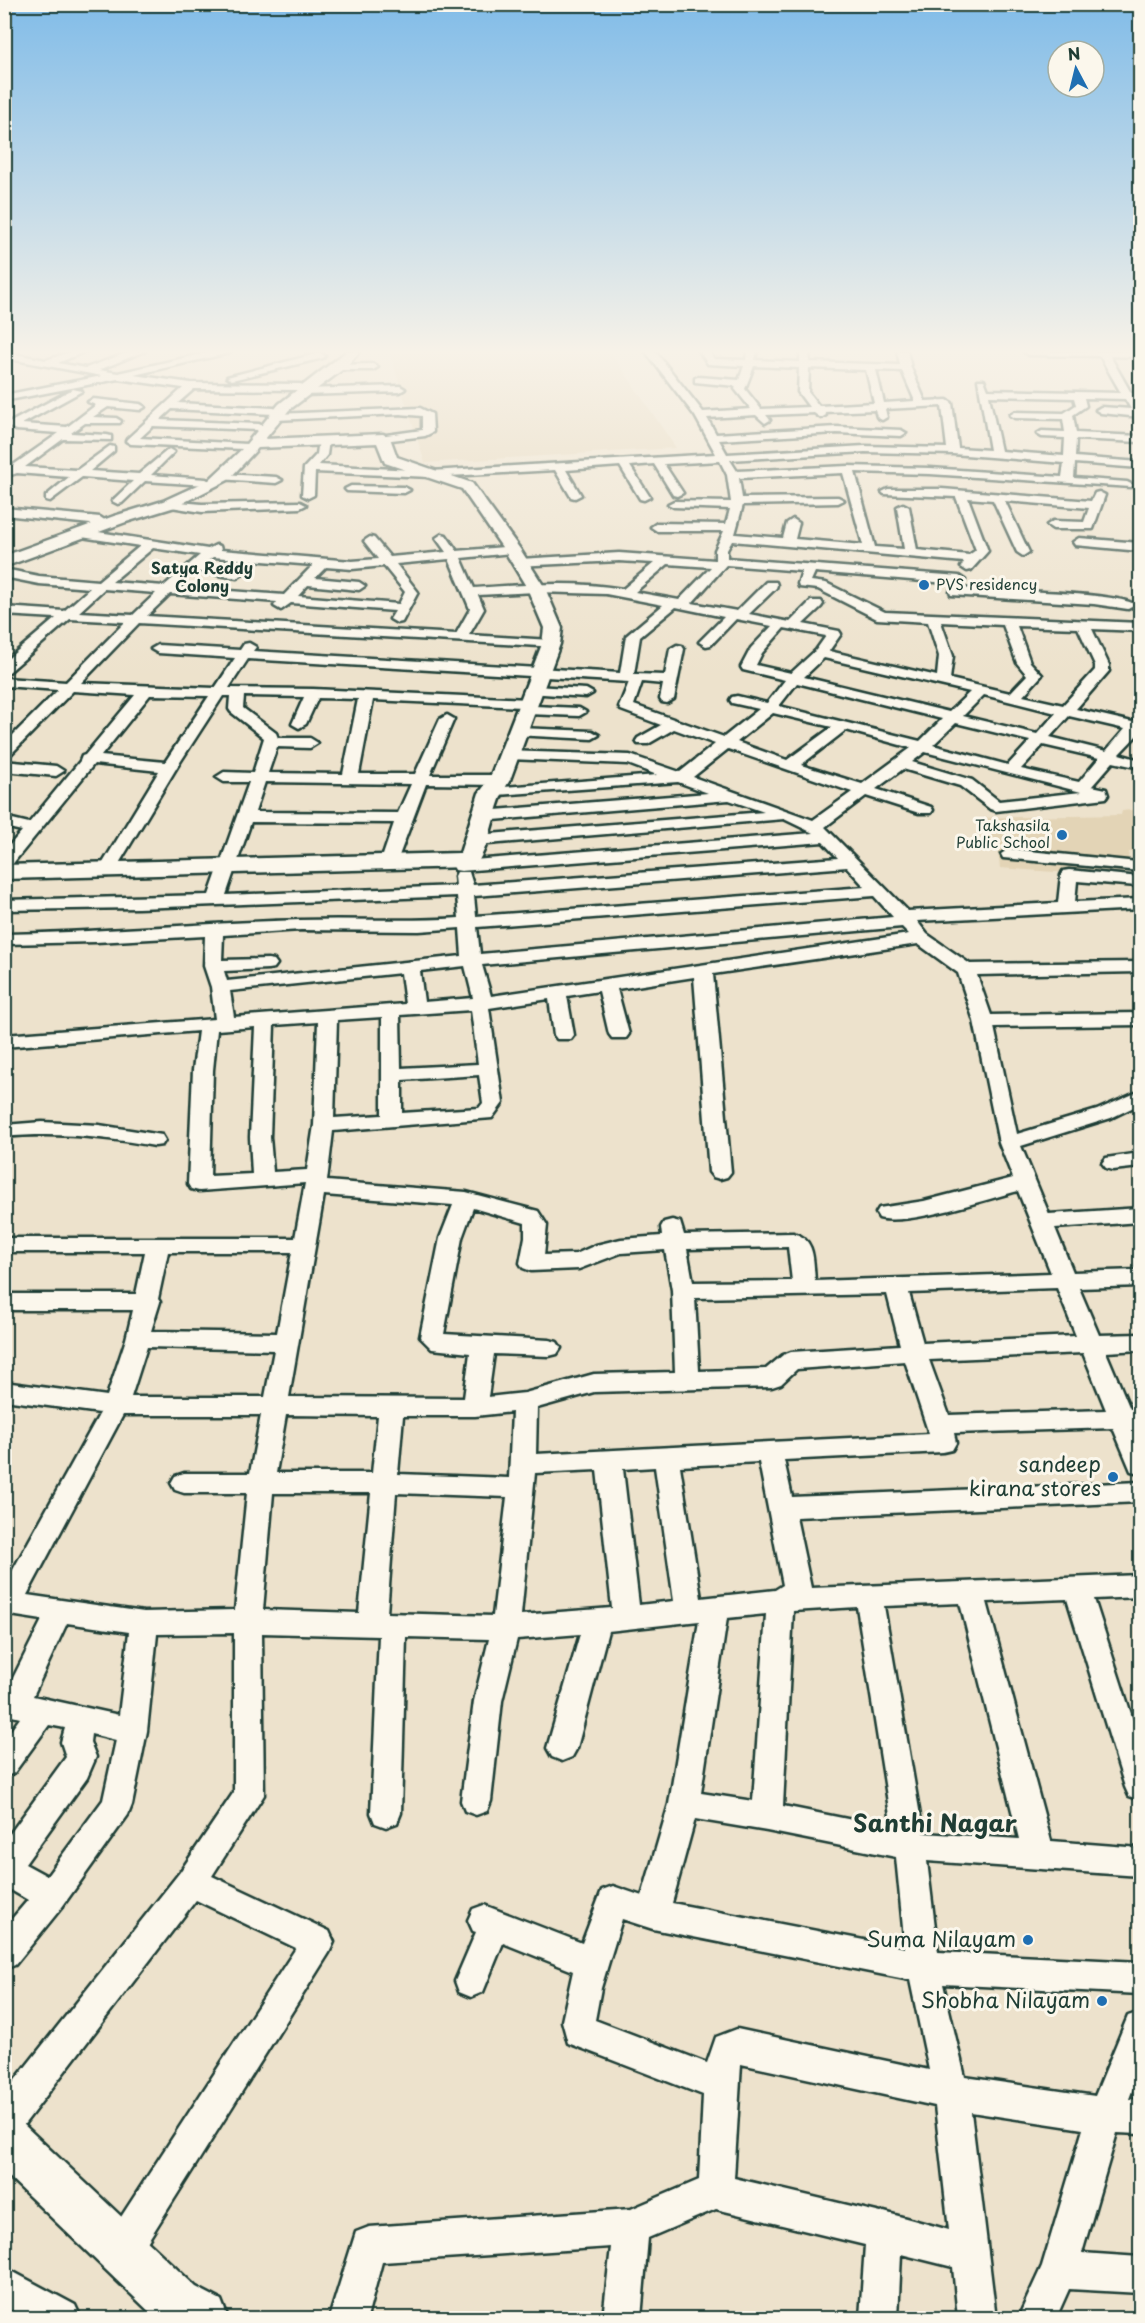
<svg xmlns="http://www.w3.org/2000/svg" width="1145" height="2323" font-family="'Playpen Sans',sans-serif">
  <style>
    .built { fill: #e3d4b6 }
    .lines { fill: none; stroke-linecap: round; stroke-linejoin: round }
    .street-casing { stroke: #1f3d34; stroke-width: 5 }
    .secondary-casing { stroke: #1f3d34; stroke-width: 5 }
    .street { fill: #fbf7ec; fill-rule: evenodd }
    .secondary { fill: #fbf7ec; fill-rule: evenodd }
    .poi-dot { fill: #1f6fb2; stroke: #fbf7ec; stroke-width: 2 }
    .labels { text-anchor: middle; stroke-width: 6; stroke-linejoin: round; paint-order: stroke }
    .far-poi-label { font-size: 15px; fill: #1f3d34; stroke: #fbf7ec; text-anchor: start }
    .far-neighbourhood-label { font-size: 16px; font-weight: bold; fill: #1f3d34; stroke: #fbf7ec }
    .near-poi-label { font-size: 21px; fill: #1f3d34; stroke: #fbf7ec; text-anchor: end }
    .near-neighbourhood-label { font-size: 24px; font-weight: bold; fill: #1f3d34; stroke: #fbf7ec }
  </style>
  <rect width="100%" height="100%" fill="#ede2cc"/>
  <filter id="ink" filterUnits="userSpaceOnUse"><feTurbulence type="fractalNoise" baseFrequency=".0167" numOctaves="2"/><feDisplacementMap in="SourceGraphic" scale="12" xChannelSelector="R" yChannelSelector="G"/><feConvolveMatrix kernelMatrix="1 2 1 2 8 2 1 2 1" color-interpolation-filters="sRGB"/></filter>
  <g filter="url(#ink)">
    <path class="built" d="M452 351H610L676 448 425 463 390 354Z
      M1138 799H1140V852H1129L1125 877 1000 868 998 852H991L977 818 1121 815 1122 811 1138 809Z"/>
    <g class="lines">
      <g class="street-casing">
        <path id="street" d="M73 351H86L58 363 86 368 132 351H145L99 370 118 373 215 351H231L229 353 134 375 191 383 300 384 304 385V389L400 386 405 389 400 392 303 395 299 394V390L194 389 178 403 274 408 279 411 274 414 172 409 160 420 259 424 264 427 259 430 153 426 140 438 247 444V448L243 449 131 444 126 441 127 439 183 388 118 379 4 401V395L102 376 4 358V352L46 360Z
          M645 351H655L703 412 751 409 735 389 736 386 695 382V378L698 377 739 380 744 366 708 364 699 351H709L714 359 746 360 747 351H757L755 360 800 362V351H810L809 362 900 365 897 351H907L911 368 925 401 947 400 952 403 958 448 990 450 978 380H984L988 390 1121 393 1100 356 1029 355 1024 352 1140 351V357L1110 356 1131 393H1140V399H1135L1140 407V417L1101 413 1096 410 1101 407 1131 409 1125 399 1084 398 1086 406 1073 415 1076 433 1140 436V442L1076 439 1075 457 1140 462V468L1075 463 1074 478 1127 482 1133 485 1131 487 930 474 855 472 875 547 904 549 897 507 903 504 909 507 917 550 969 555 976 550 956 497 884 494 882 492 888 489H942L1091 501 1095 493 1099 492 1105 495 1093 529H1053L1047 525 1053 521 1084 522 1089 508 1005 501 1029 552 1023 556 1017 552 993 500 968 498 988 551 971 570 967 571 961 567 964 562 732 541 727 550V558L959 576 965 580 959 584 815 572 811 581 826 583 885 612 1140 623V631L1092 629 1109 665V671L1076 709 1132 722 1140 717V732L1119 754 1140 760V768L1113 762 1092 786 1106 789 1108 795 1106 798 996 811 990 809 960 786 903 769 876 789 931 807 933 810 931 813H919L866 796 825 827 908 911 1058 903 1061 875 1063 871 1069 870 1140 877V885L1137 886 1077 881 1075 902 1140 899V909L917 921 927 934 970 964 1140 962V972L977 975 991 1015 1140 1013V1025L994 1027 1017 1134 1097 1110 1140 1091V1104L1111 1118 1021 1146 1049 1214 1140 1208V1222L1055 1228 1073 1272 1140 1270V1286L1079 1288 1099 1335 1140 1334V1350L1106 1352 1130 1409H1140V1427H1137L1140 1435V1473L1131 1471 1113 1428 954 1433 956 1443 952 1450 943 1452 784 1460 792 1497 1140 1482V1502L796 1517 811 1588 1140 1575V1597L1094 1599 1140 1742V1800L1129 1796 1125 1787 1067 1599 987 1602 1051 1841 1140 1848V1876L927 1861 938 1952 1140 1962V1994L943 1984 965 2077 1095 2096 1128 2016 1140 2012V2069L1129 2099 1140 2100V2134L1117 2133 1082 2253 1140 2257V2293L1069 2289 1056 2318H1018L1042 2266 1083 2129 971 2112 996 2318H958L953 2267 901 2254 898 2318H860L865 2245 716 2209 648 2238 641 2318H603L611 2247 382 2262 367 2318H329L356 2232 369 2227 631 2209 699 2180 703 2095 568 2043 562 2021 573 1971 503 1943 483 1992 471 1997 459 1992 455 1981 476 1932 473 1931 468 1920 473 1909 484 1905 582 1943 602 1890 613 1886 642 1896 669 1804 699 1621 608 1631 577 1748 572 1757 562 1761 552 1757 547 1748 580 1634 517 1639 502 1701 491 1801 487 1811 476 1815 465 1811 461 1801 474 1701 489 1639 406 1637 401 1813 397 1823 386 1827 375 1823 371 1813 379 1636 262 1633 264 1795 212 1876 329 1931 334 1942 329 1953 134 2263 121 2268 108 2263 103 2250 108 2237 296 1948 196 1900 16 2135 4 2140V2094L180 1872 234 1792V1633L157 1634 147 1731 132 1805 128 1815 62 1907 15 1965 4 1969V1928L28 1900 4 1886V1842L66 1757 61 1742 65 1728 49 1725 14 1773 4 1777V1740L20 1718 4 1714V1690H7L42 1620 4 1614V1586L100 1413 4 1400V1382L107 1396 126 1339 133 1310H4V1294H136L145 1252H4V1238H295L305 1183 199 1191 191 1189 188 1184 193 1070 198 1031 4 1047V1035L215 1019 211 987 204 966 205 936 96 942 4 944V934C103 932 201 923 300 920 353 918 406 922 459 918L457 896 138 908 4 910V900L209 895 249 782H224L216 777 224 772 253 773 264 738 231 712 229 709 230 696H223L177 767 112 875 106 876 98 871 159 771 94 764 10 867 4 868V852L22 831 4 827V817L29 823 80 761 82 756 85 755 135 695 73 691 9 756 4 757V744L58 690 4 686V678L66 682 125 622 70 619 9 672 4 673V662L56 618 4 615V607L64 611 90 588 39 584 4 577V569L39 576 98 581 140 546 75 536 73 533 79 529 208 549 216 545 220 546 221 550 352 561 378 559 364 541 370 537 374 538 390 557 446 552 436 538 442 534 446 535 457 551 516 546 518 549 512 553 461 558 474 588C523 585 574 580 623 589L654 563 619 561 516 566 514 563 520 559 619 553 715 560V550L724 531H657L651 527 657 523 726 524 730 509 674 507 668 504 674 501 731 502 727 475 720 461 664 464 683 493 677 496 673 495 654 464 630 466 650 497 644 500 640 499 620 466 566 470 581 495 575 498 571 497 555 470 431 477 315 472 314 495 308 498 302 495 304 468 317 454 319 440 324 437 329 440 327 455 319 465 431 471 716 454 695 416ZM754 366 799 368 798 392 809 407 761 409 745 389ZM809 368 866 370 874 403 819 406 808 392ZM876 370 902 371 915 401 884 403ZM989 396 1074 398 1076 405 1064 413 1015 412 1010 415 1015 418 1063 419 1065 432 1042 431 1037 434 1042 437 1065 438 1064 456 1001 451ZM942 406 947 448 865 446 727 454 719 440 837 433 901 436 906 433 901 430 837 427 716 434 707 418 756 415 765 423 770 420 766 415 814 413 821 418 826 415 824 412 875 410 877 417 882 420 887 417 885 409ZM865 452 953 454 1064 463 1062 477 930 468 848 466 737 471 730 460ZM843 473 863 545 795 539 799 523 793 519 787 523 783 538 735 534 743 505 838 503 844 500 838 497 742 498 739 478ZM153 548 200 555 164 586 112 582ZM213 557 313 565 284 595 177 587 194 571 237 578 243 574 237 570 202 565ZM449 559 470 609 456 634 147 616 170 594 277 602 274 606 281 610 291 603 395 611 390 619 397 623 402 622 418 592 396 564ZM668 564 711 567 679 600 635 592ZM726 565 802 571 798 584 799 587 818 589 877 619 928 622 939 656 937 676 829 651 841 634 839 631 803 624 821 607 823 604 821 601H811L790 622 749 614 776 588 777 585 776 582H766L737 611 692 603ZM384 566 405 592 399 604 298 596 308 585 359 590 365 586 359 582 315 578 326 567 352 569ZM104 589 156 593 133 615 79 612ZM536 592 606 594 663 605 626 636 620 673 253 651 256 647 249 643 244 644 240 650 158 645 151 649 158 653 235 658 215 688 81 683 139 623 556 647 558 644 556 641 551 640 469 635 484 609 478 595ZM676 607 724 617 699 642 706 646 711 645 736 619 772 626 751 648 741 667 743 670 785 680 767 703 737 696 732 697 730 700 732 703 759 709 724 737 634 705 642 682 663 684 660 699 662 702 667 703 674 699 684 649 682 646 677 645 670 649 665 675 634 674 640 637ZM941 622 1003 625 1017 663 1027 675 1010 693 950 679 953 656ZM1017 626 1078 628 1095 665V670L1063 705 1023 696 1042 675 1030 662ZM784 628 826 636 816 650 791 673 756 665 762 653ZM824 658 970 692 949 712 804 677ZM248 659 629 682 619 707 621 710 661 725 638 738 636 741 638 744H648L674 729 715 744 680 772 630 755 504 751 501 754 509 759 628 764 657 775 490 788 484 790 482 793 484 796 678 782 708 793 482 811 474 816 476 819 482 821 729 800 764 812 477 835 471 837 469 840 471 843 477 845 784 819 813 833 461 861 455 862 453 866 455 870 461 871 823 842 838 858 473 885 469 872H457L455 876 456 886 226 895 251 822 394 823 381 861 389 866 397 861 426 784 499 785 507 780 499 775H430L454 719 447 715 440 719 415 774H359L373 700 522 707 520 710 522 713 527 714 579 716 586 712 579 708 534 706 536 703 534 700 529 699 313 689 229 688ZM797 683 942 719 920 741 779 706ZM150 695 209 696 165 762 101 756ZM984 695 1056 713 1037 734 963 716ZM244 696 304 697 292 724 299 728 306 724 318 698 358 699 343 774 268 773 277 747 310 748 318 743 310 738H278L276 733 243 708ZM773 713 832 727 787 760 737 742ZM1069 716 1125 729 1106 751 1050 737ZM956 723 1030 741 1008 765 933 745ZM846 730 911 748 862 784 801 765ZM1043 745 1099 758 1079 782 1021 769ZM728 749 852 792 813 820 693 777ZM925 752 1081 792 999 801 972 780 912 762ZM265 782 411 784 398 813 255 812ZM847 867 865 887 476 916 474 896ZM874 896 893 917 480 954 477 927ZM902 927 909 934 491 996 482 965ZM460 928 462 956 227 981 224 971 268 969 274 968 277 964 274 960 268 959 222 960 223 935 301 930 419 931ZM918 944 958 973 974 1021 999 1143 1013 1178 924 1201 879 1208 876 1213 879 1218C909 1226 986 1199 1018 1191L1051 1273 815 1281C813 1261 816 1239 793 1233L684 1235 680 1222 672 1220 664 1222 661 1227 662 1236 621 1239 596 1245 576 1254 544 1255 547 1225 538 1211 466 1192 327 1181 333 1131 492 1118 503 1103 489 1008 549 999 554 1035 557 1039H571L574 1035 567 996 599 991 609 1034 612 1038H626L629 1034 617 989 694 977 709 1172 713 1177 720 1179 727 1177 731 1172 713 974ZM465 966 473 998 424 1002 420 971ZM401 973 405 1004 234 1017 230 991ZM471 1010 478 1064 401 1068 400 1015ZM382 1017V1115L334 1118 337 1020ZM318 1022 314 1125 307 1170 273 1172 270 1137 274 1025ZM255 1027 250 1137 252 1174 210 1176 213 1070 217 1030ZM479 1075 483 1103 479 1108 402 1113V1080ZM324 1195 453 1205 440 1238 420 1337 432 1349 470 1353 464 1398 289 1397ZM473 1208 525 1223V1237L520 1263 523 1268 531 1271 579 1269 621 1253 665 1250 672 1290 675 1372 594 1374 525 1393 488 1397 494 1354 549 1356 557 1354 561 1348 557 1342 549 1340 444 1334 462 1238ZM788 1247 792 1281 693 1282 687 1249ZM168 1252H292L277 1333 151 1331 160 1302 158 1299ZM1057 1288 1076 1336 923 1343 909 1293ZM887 1294 900 1345 791 1352 783 1355 766 1369 699 1371 695 1298ZM147 1347 274 1350 265 1397H131ZM1083 1353 1106 1410 949 1415 929 1360ZM905 1361 929 1434 536 1454 537 1408 594 1392 772 1387 781 1384 797 1369ZM512 1412 509 1478 398 1474 403 1416H475ZM123 1415H261L250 1473H184L175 1476 171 1483 175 1490 184 1493H247L235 1610 144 1612 27 1595ZM286 1415 378 1416 372 1473H276ZM759 1462 783 1585 775 1590 701 1598 680 1466ZM655 1467 674 1601 639 1605 623 1469ZM597 1470 612 1608 521 1615 535 1473ZM273 1493H371L359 1613 263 1610ZM396 1493 507 1497 493 1616 387 1613ZM960 1603 1019 1839 923 1833 884 1606ZM857 1607 892 1828 783 1806 793 1611ZM766 1614 753 1801 701 1793 727 1618ZM67 1623 129 1632 119 1715 33 1696ZM91 1734 116 1740 103 1800 47 1876 25 1864 87 1778 96 1757 90 1742ZM695 1819 767 1831 896 1857 905 1948 672 1903ZM622 1919 653 1929 910 1980 929 2070 737 2029 716 2037 707 2063 595 2020 601 1988ZM741 2064 935 2106 949 2230 884 2212 881 2213 734 2178Z
          M320 353 325 356 323 358 232 380 227 377Z
          M335 365 373 364 378 367 373 370H332V366Z
          M73 389 82 391 22 424 67 427 96 405 88 402 93 399 140 404 145 407 140 410 108 407 93 417 116 418 121 421 120 423H85L71 433 107 435 111 436V440L63 439 25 467 77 470 110 446 114 447V451L90 471 139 474 169 449 174 452 151 475 206 479 212 482 206 485 145 481 122 503 118 504 112 501 133 481 82 477 50 501 46 500V496L69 477 17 473 11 475 4 472V466H12L59 433 16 430 9 427V423Z
          M420 408 432 414 433 432 425 436 383 441 378 438 379 436 422 430V416L400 414 276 420 271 417 276 414Z
          M223 474 276 477 282 480 276 483 219 479 217 477Z
          M351 486 404 487 410 490 404 493 347 491 345 489Z
          M169 501 202 504 300 502 306 505 300 508 202 512 165 506V502Z
          M4 508 100 517 106 521 100 525 4 515Z
          M1079 538 1140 543V551L1075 545 1073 542Z
          M956 588C983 590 1121 592 1135 605L1128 609 1094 604 951 595 950 592 951 589Z
          M534 686 586 689 593 693 586 697 529 693 527 690Z
          M519 728 592 731 599 735 592 739 514 735 512 732Z
          M4 761 56 766 64 771 56 776 4 771Z
          M1009 849 1138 862 1140 863V871L1003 858 1001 854Z
          M42 1122 99 1125 162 1135 165 1140 162 1145 155 1146C105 1137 55 1132 4 1137V1125Z
          M1140 1153V1167L1113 1170 1106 1168 1102 1163 1106 1158Z
          M4 2267 75 2305 81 2318H26L4 2306Z"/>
      </g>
      <g class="secondary-casing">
        <path id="secondary" d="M347 351H360L346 367 289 410 265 439 383 434 390 438 397 457 472 483 520 549 545 588 562 628 560 644 510 780C492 806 494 839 476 865L468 867 4 879V865L460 853 479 793 489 780 542 644 544 628 527 588 504 550 462 489 385 463 377 443 258 448 228 480 175 507 126 522 4 567V556L114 516 163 501 209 480 242 449 279 404Z
          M4 2115 21 2122 196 2287 221 2300 228 2318H156L4 2172Z"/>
      </g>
      <use href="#street" class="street"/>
      <use href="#secondary" class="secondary"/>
    </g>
  </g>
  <linearGradient id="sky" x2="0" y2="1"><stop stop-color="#81bce8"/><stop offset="0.52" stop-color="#f7f2e8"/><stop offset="1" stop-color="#f7f2e8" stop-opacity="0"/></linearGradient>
  <rect width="1145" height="676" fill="url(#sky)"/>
  <g class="poi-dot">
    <circle cx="924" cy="585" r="6"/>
    <circle cx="1062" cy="835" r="6"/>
    <circle cx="1113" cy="1477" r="6"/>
    <circle cx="1028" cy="1940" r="6"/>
    <circle cx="1102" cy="2001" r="6"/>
  </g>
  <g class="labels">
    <g class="far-poi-label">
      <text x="936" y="590">PVS residency</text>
      <text x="1050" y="831" text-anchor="end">Takshasila<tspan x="1050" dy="17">Public School</tspan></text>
    </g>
    <g class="far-neighbourhood-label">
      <text x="202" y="574">Satya Reddy<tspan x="202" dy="18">Colony</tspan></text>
    </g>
    <g class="near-poi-label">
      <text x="1101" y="1472">sandeep<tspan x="1101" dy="24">kirana stores</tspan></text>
      <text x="1016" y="1947">Suma Nilayam</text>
      <text x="1090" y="2008">Shobha Nilayam</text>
    </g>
    <g class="near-neighbourhood-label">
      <text x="935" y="1832">Santhi Nagar</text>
    </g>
  </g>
  <rect width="1145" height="2323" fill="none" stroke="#fbf7ec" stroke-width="24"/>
  <rect x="12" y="12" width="1121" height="2299" fill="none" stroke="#1f3d34" stroke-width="2" filter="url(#ink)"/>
  <g transform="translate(1076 69) rotate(353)"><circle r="28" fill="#fbf7ec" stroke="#a3ada2" stroke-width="1.5"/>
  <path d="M0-4.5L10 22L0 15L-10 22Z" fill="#1f6fb2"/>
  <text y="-9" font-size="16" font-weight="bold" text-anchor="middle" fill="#1f3d34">N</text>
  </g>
</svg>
